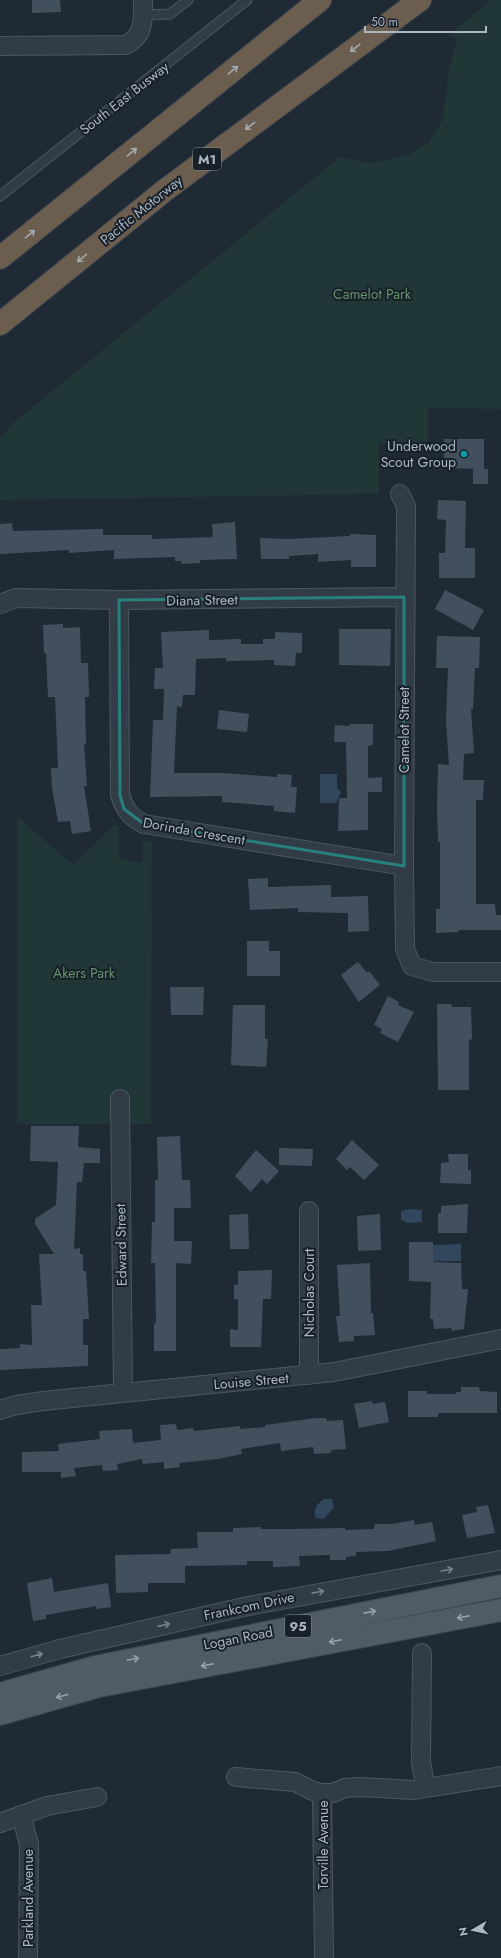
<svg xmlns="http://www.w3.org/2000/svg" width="501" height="1958" font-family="Jost,sans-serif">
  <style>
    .green { fill: #213636 }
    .water { fill: #32475d }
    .building { fill: #42505d }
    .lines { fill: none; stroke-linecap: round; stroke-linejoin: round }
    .service-casing { stroke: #4d5761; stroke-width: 11 }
    .minor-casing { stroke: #4d5761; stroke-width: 20 }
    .primary-casing { stroke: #3c454f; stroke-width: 24 }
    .motorway-casing { stroke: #3d4750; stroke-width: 24 }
    .service { stroke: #323c46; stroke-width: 9 }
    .minor { stroke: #323c46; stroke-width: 18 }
    .primary { stroke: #505b66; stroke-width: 22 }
    .motorway { stroke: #6c5e4f; stroke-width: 22 }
    .oneway { stroke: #a2aab2 }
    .oneway2 { stroke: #75808b }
    .oneway3 { stroke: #95a0ac }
    .marked { fill: none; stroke: #27807b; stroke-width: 3; stroke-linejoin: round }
    .culture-dot { fill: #0f9aa8; stroke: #18212a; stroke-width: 1.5 }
    .labels { text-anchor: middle; stroke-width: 4; stroke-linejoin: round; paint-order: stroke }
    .shield { fill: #18212a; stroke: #808a95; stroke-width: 1 }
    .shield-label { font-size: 13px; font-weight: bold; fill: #acb7c3 }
    .street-label { font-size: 14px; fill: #acb7c3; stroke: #18212a }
    .park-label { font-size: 14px; fill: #64936b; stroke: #18212a }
    .poi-label { font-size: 14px; fill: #acb7c3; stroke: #18212a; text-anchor: end }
  </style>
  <rect width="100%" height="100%" fill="#1f2a35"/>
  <path class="green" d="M491 0H501V409L428 408V444L379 443V494L0 500V438L13 423 340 157 371 163 408 155 428 143 443 119 449 69 458 38 447 37Z
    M17 816 73 865 115 824 119 827V859L142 863 143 840 152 842 151 1124H17Z"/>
  <path class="water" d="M320 774H337V788L341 792 336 803H320Z
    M409 1209 422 1210V1222L408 1223 401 1220V1211Z
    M461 1244V1261H434L433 1245Z
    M324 1499H332L334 1507 324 1519 316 1518C312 1510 317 1504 324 1499Z"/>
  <path class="building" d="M32 0H60L61 12 32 13Z
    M444 439H484V469L444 468Z
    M473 469H488V484H473Z
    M438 500 466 501 465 548H475V578H439V553H445L446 520 437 519Z
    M235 522 237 559 200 560V563L182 564 181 561H175V557L114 559V550L69 553V550L0 554V524L12 523 13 531 103 529V535H152V539L213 537 212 524Z
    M350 534 376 535V567H351V560L318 562V554L289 556V559H261L260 538 288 539 350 536Z
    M445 590 484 610 473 630 435 609Z
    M63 624V628L80 627 81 663H88L89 697H85L86 744H84L87 786H84L91 831 72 834 70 821 58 822 52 788 51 768H58L55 697H48L46 653H44L43 625Z
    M339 629H391L390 666 339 665Z
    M209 630V640L241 639V644H263V639H275V632L302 633V653H296L295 666 274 665V660L226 661V658L196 659 195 695H183L182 707 177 706 174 773H222L277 777V774L292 775 291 787H297L295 813 274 811V806L222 802V796L150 797 153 720H163L164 689H154L155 668H163L161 632Z
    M437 636 480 637 479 668H475L473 709H471L474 753 464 754 463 780H484L483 800H476V904H495L496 915H501V930H459L458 932 436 933V909H440V842H438L437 808 438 764 449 765 446 722 448 668H436Z
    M219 710 249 714 247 732 217 729Z
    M349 724H373V745L368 746V778L382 777V792H368V830L338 831 339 798H347L346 742H334L335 725 349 726Z
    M268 878V887L331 885V897L368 896 369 931 348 932V913L298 912V908L250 910 248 879Z
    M247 941H269V951H280V976H247Z
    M358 962 367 973 369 971 380 985 359 1002 341 975Z
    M170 987H204L203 1015H171Z
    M388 996 399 1002 398 1005 414 1012 398 1042 380 1033 382 1029 374 1025Z
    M437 1004H451L452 1007H471L472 1039 469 1040V1090H438Z
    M233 1005H265V1039H268L266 1067 231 1065Z
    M31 1126H79L78 1147 100 1149V1163H84L82 1182H77L74 1249 80 1248V1254H83V1271H86L89 1319H83V1345H88V1366L0 1370V1349L20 1348V1344L32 1345 31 1305H42L39 1254H54L35 1224V1219L56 1205 58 1162 30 1161Z
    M180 1136 182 1180H190L191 1208H174V1241H192L191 1264 176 1263V1351H154V1323L156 1324 155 1263H151L152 1222H155V1180H158L157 1137Z
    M352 1140 379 1165 364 1180 350 1167 347 1170 336 1159Z
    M279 1148 313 1149 312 1166 279 1165Z
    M256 1150 279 1171 267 1184 262 1179 251 1192 235 1176Z
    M448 1154H468V1170H471V1184L440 1183 441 1163 449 1162Z
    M468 1204 467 1233H438V1213H441V1206Z
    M248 1214 249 1249H230L229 1215Z
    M380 1214 381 1250 358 1251 357 1216Z
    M409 1242H433L434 1262 461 1263 462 1289H468L464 1329 452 1331 451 1328 434 1329 433 1319H430L431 1282 409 1281Z
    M370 1263 371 1313H373L375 1335 354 1336V1341L339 1342 336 1316H340L337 1265Z
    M272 1270 271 1299H263L261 1347H230V1329L238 1330V1299H234V1285H238V1271Z
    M461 1387H479L480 1391 497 1392V1413H438V1417H408V1391H427V1394H456V1392H461Z
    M372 1401 373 1404 385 1402 389 1422 359 1428 354 1404Z
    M316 1418H326L327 1421 343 1420 346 1449 331 1450V1453L314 1454 313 1447 281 1451 280 1443 241 1449 242 1454 218 1459 179 1463 180 1467 164 1469V1462L143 1464 142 1459 117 1464 118 1470 103 1471 102 1465 74 1468 76 1476 61 1478V1472H22V1452L59 1451 58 1444 100 1439 99 1431 132 1429 133 1443 161 1440 160 1425 176 1424 177 1430 193 1428 194 1431 240 1426V1429L265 1427V1425Z
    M488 1505 495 1533 467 1538 462 1515 477 1512 476 1507Z
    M414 1520 415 1525 432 1522 436 1541 388 1551 356 1552V1556L346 1557V1560H330V1555L299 1556 300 1566 273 1567V1561H247V1565L185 1566V1583H148V1592L116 1593 115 1555 170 1554 171 1549 198 1548 197 1532H233V1528L261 1527V1529H287L345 1528V1530L374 1529 375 1524H392Z
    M52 1578 54 1592 108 1583 111 1607 96 1609V1606L46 1615V1619L33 1621 27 1583Z"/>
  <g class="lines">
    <g class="service-casing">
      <path id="service" d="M143 15 170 14 188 0
        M0 196 247 0"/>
    </g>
    <g class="minor-casing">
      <path id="minor" d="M0 46 126 45C145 35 143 19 143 0
        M400 494 406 506 404 866 405 949 412 966 433 972H501
        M119 600 120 795C125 810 130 817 144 824L404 866
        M0 604 16 598 119 600 404 597
        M120 1099 123 1392
        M309 1211V1375
        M0 1410 16 1405 43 1401 334 1372 501 1339
        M422 1653 421 1763 426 1788
        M0 1666 60 1649 248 1606 501 1560
        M236 1777 295 1782 313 1791 322 1793
        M21 1815 29 1844 28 1958
        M0 1823 47 1806 97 1797
        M324 1958 322 1793H333L345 1788 360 1787 414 1790 501 1776"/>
    </g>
    <g class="primary-casing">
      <path id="primary" d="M0 1694 95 1667 501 1586
        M0 1714 99 1686 501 1610"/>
    </g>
    <g class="motorway-casing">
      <path id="motorway" d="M0 258 320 0
        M0 324 164 191 420 0"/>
    </g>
    <use href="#service" class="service"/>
    <use href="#minor" class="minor"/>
    <use href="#primary" class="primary"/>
    <use href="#motorway" class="motorway"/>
  </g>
  <defs><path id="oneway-shaft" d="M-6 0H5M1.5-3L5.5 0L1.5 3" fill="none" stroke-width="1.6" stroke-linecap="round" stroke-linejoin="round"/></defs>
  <g class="oneway">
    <use href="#oneway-shaft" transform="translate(355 48) rotate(143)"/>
    <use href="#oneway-shaft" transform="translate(233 70) rotate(-39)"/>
    <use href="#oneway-shaft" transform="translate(250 126) rotate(143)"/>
    <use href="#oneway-shaft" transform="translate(132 152) rotate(-39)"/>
    <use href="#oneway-shaft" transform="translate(30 234) rotate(-39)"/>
    <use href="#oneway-shaft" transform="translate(82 258) rotate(141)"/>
  </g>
  <g class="oneway2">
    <use href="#oneway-shaft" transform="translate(447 1570) rotate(-10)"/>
    <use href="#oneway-shaft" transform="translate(318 1592) rotate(-11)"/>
    <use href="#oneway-shaft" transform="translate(164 1625) rotate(-13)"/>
    <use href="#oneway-shaft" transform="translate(37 1655) rotate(-16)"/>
  </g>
  <g class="oneway3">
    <use href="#oneway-shaft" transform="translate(370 1612) rotate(-11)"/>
    <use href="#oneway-shaft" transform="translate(463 1617) rotate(169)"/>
    <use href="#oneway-shaft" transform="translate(335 1641) rotate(169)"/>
    <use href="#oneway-shaft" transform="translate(133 1659) rotate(-12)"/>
    <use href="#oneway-shaft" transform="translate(207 1665) rotate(169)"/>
    <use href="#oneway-shaft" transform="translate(62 1696) rotate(165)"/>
  </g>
  <path class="marked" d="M404 597V866L144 824 124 809 120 795 119 600Z"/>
  <circle class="culture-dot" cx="464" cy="454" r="4"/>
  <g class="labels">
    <g class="shield">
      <rect x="193" y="148" width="28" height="22" rx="3"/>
      <rect x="285" y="1615" width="26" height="22" rx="3"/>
    </g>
    <g class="shield-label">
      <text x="207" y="164">M1</text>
      <text x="298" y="1631">95</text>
    </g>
    <g class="street-label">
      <text transform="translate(124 98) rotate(-38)" y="5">South East Busway</text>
      <text transform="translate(141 210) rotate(-39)" y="5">Pacific Motorway</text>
      <text transform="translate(202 600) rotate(-1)" y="5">Diana Street</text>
      <text transform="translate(404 730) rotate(-90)" y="5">Camelot Street</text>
      <text transform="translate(194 831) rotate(10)" y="5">Dorinda Crescent</text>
      <text transform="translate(121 1245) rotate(-91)" y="5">Edward Street</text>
      <text transform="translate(309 1293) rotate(-90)" y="5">Nicholas Court</text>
      <text transform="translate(251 1381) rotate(-5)" y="5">Louise Street</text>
      <text transform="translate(249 1606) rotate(-12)" y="5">Frankcom Drive</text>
      <text transform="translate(238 1638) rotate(-11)" y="5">Logan Road</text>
      <text transform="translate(323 1845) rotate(-90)" y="5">Torville Avenue</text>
      <text transform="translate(28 1898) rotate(-90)" y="5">Parkland Avenue</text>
    </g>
    <g class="park-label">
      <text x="372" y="299">Camelot Park</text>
      <text x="84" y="978">Akers Park</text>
    </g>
    <g class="poi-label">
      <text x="456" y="451">Underwood<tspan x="456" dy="16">Scout Group</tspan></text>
    </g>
  </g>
  <g transform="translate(473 1930) rotate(261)" stroke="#18212a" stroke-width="3" paint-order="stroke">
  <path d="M0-3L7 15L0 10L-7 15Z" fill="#acb7c3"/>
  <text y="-6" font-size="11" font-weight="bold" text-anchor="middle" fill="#acb7c3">N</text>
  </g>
  <path d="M365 26v6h121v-6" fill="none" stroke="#acb7c3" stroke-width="2"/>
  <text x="371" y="26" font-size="12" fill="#acb7c3" stroke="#18212a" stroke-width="3" paint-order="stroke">50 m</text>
</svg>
